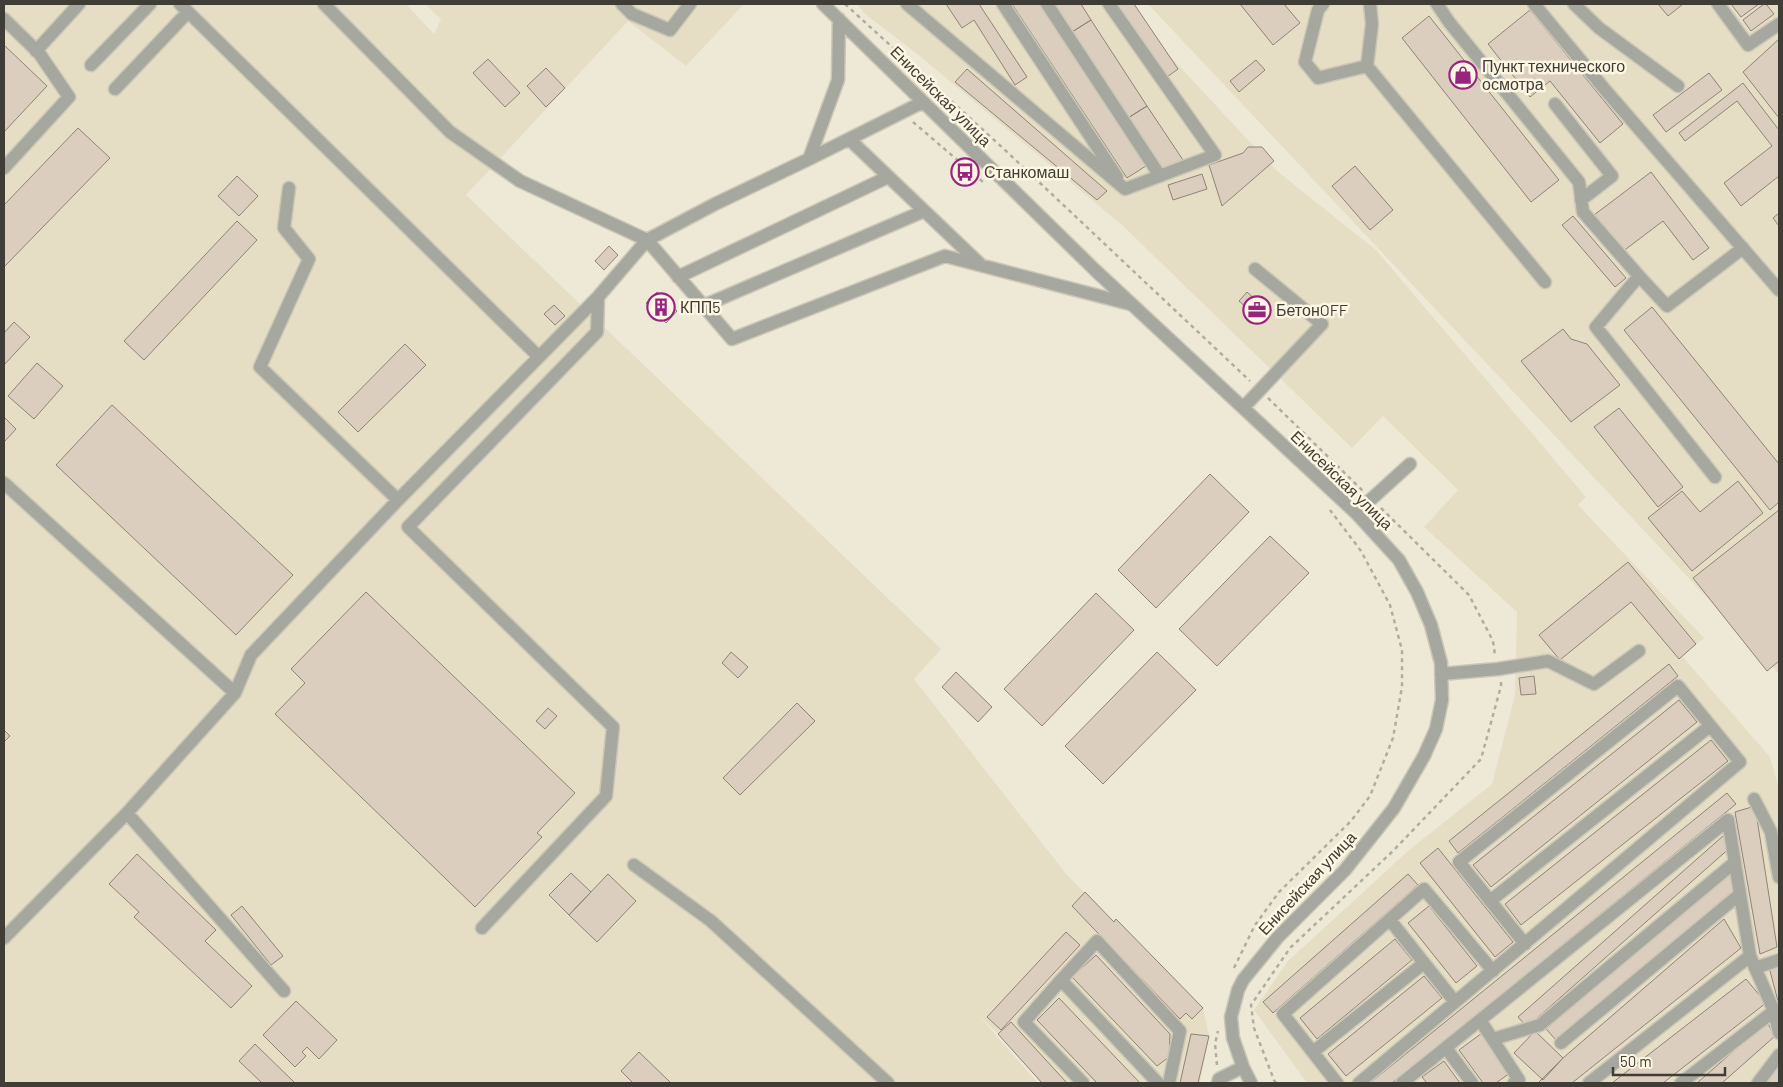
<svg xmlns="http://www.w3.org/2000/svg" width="1783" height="1087" font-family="Barlow,sans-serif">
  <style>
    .built { fill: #e6dec4 }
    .building { fill: #dccebf; stroke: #8f8375 }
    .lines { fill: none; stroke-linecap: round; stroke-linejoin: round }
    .minor-casing { stroke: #cbc7b6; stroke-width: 15 }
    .path { stroke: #b1ad9e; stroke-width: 2.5; stroke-dasharray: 4 4; stroke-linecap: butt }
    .minor { stroke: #a6a79f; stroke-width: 12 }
    .labels { text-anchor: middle; stroke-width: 5; stroke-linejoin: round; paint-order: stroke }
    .poi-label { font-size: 16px; fill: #3f3d35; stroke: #fcf6e3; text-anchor: start }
    .street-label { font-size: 16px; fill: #3f3d35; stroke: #fcf6e3 }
  </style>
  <rect width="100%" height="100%" fill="#eee9d6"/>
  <path class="built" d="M4 4H406L434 34 441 19 425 4H744L686 66 628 21 466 195 941 649 914 679 1067 875 1113 921 1116 919 1203 1008 1209 1036 1200 1083H1042L998 1034 979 1016 1038 1083H4Z
    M857 4H1130L1143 27 1277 171 1376 250 1586 497 1578 505 1704 638 1682 656 1770 757 1779 788V1083H1307L1254 1010 1288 961 1408 851 1492 784 1515 695 1517 612 1424 527 1458 490 1383 416 1352 448 1123 226 921 57 865 14Z
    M1148 4H1779V674Z"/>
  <path class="building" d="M946 4H979L1027 77 1015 85 974 20 962 28Z
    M1012 4H1043L1149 164 1127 178Z
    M1054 4H1081L1091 20 1072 32Z
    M1116 4H1134L1178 69 1167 77Z
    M1240 4H1284L1300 23 1273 45Z
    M1658 4H1683L1668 16Z
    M1731 4H1759L1741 17Z
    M1764 4H1766L1774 14 1751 31 1743 20Z
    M1530 10 1623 124 1600 143 1550 81 1530 97 1488 44Z
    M1429 16 1559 180 1531 202 1402 38Z
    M1091 20 1147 106 1128 118 1072 32Z
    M1779 39V118L1743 72Z
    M4 45 47 86 4 132Z
    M488 59 520 93 505 107 473 73Z
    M1256 60 1265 70 1239 92 1230 81Z
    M546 68 565 88 546 107 527 86Z
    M967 69 1107 191 1097 200 955 82Z
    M1709 73 1722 90 1666 132 1653 115Z
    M1743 83 1779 130V176L1741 206 1724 183 1772 146 1737 101 1685 141 1679 133Z
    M1147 106 1183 160 1163 173 1128 118Z
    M78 128 110 158 4 267V205Z
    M1248 147H1262L1274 161 1222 206 1209 165 1243 153Z
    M1355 166 1393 210 1370 230 1332 186Z
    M1651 172 1709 248 1693 260 1663 221 1622 252 1594 215Z
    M1202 174 1207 189 1173 200 1168 185Z
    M237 176 258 196 239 216 218 196Z
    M1779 213V226L1773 218Z
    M1573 216 1626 278 1615 287 1562 225Z
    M237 221 257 240 144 360 124 341Z
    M609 246 618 255 604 270 595 261Z
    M657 292 677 311 666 323 646 303Z
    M1247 292 1267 310 1259 319 1239 301Z
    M554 305 565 316 555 325 544 314Z
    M1652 307 1779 464V502L1770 510 1624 330Z
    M14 322 30 337 4 365V333Z
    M1563 329 1571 339 1587 344 1620 385 1571 422 1521 361Z
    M405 344 426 365 358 432 338 412Z
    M37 363 63 386 34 419 8 396Z
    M112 405 293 575 236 635 56 465Z
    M1619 408 1683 487 1658 507 1594 427Z
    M4 417 16 429 5 441 4 440Z
    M1210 474 1249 512 1156 608 1118 570Z
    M1738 481 1763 513 1692 571 1648 518 1682 491 1700 512Z
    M1779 510V661L1767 671 1693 578Z
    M1270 536 1309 573 1217 666 1179 629Z
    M1628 562 1696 644 1679 659 1631 602 1560 660 1539 635Z
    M366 592 575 793 537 833 542 837 475 907 275 714 305 683 291 669Z
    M1096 593 1134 630 1042 726 1004 689Z
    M731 652 748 667 738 678 722 663Z
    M1157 652 1196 690 1103 784 1065 746Z
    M1669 664 1678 676 1458 853 1449 841Z
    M956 672 992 707 978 722 942 687Z
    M1534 676 1536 694 1521 695 1519 678Z
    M1679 700 1697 722 1491 887 1473 865Z
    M797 703 815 721 740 795 723 778Z
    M548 708 557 716 545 729 536 721Z
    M4 730 10 736 4 742Z
    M1711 740 1728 761 1521 925 1505 904Z
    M1727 793 1736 804 1392 1083H1370Z
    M1755 806 1777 947 1760 954 1735 812Z
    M1723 836 1732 846 1527 1027 1518 1017Z
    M1438 848 1513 942 1495 957 1420 863Z
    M137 854 216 930 205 941 252 986 231 1008 134 917 139 912 109 884Z
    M571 873 591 892 569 915 549 895Z
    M608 874 636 901 597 942 569 915Z
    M1408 874 1418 885 1273 1013 1263 1002Z
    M1729 874 1736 890 1556 1040 1546 1029Z
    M1085 892 1114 922 1116 919 1203 1008 1192 1019 1186 1013 1180 1019 1072 906Z
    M242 906 283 956 271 965 231 915Z
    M1429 906 1477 966 1456 983 1408 923Z
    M1724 919 1741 948 1572 1083H1538L1563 1058Z
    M1066 932 1080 945 1001 1030 987 1017Z
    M1395 939 1412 960 1317 1039 1300 1018Z
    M1096 955 1170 1034 1169 1057 1157 1066 1072 977Z
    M1779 964V1005L1769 967Z
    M1424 976 1442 998 1346 1076 1328 1054Z
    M1746 979 1766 1003 1663 1083H1612Z
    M1059 998 1140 1083H1097L1037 1020Z
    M296 1001 337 1040 319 1059 307 1047 302 1052 306 1056 295 1067 263 1035Z
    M1011 1022 1067 1083H1042L998 1034Z
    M1767 1022 1775 1036 1722 1083H1697Z
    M1535 1031 1563 1058 1543 1080 1514 1053Z
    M1482 1033 1510 1073 1496 1083H1483L1459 1050Z
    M1191 1034 1209 1036 1198 1083H1180Z
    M255 1044 295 1083H262L239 1061Z
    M639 1052 671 1083H633L621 1071Z
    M1779 1060V1083H1761Z
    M1444 1061 1460 1083H1427L1422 1077Z"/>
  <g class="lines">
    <g class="minor-casing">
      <path id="minor" d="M180 4 539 357
        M324 4 450 132 520 181 647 240 732 339 945 256 1130 304
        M622 4 632 14 670 30 690 4
        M823 4 1095 270 1356 513 1399 560 1417 592 1431 625 1441 663 1442 700 1436 729 1424 756 1394 808 1345 870 1278 937 1243 980 1238 990 1231 1017 1233 1038 1243 1067 1251 1083
        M907 4 1125 189 1215 155 1109 4
        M1003 4 1117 177
        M1047 4 1160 176
        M1323 4 1318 10 1305 62 1318 78 1367 66 1545 282
        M1437 4 1449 22 1579 182 1583 212 1639 276 1596 327 1715 477
        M1534 4 1607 92 1779 290
        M1574 4 1599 28 1678 86
        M1718 4 1748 45 1779 24
        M4 19 39 53 69 97 4 168
        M36 51 79 4
        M91 65 150 4
        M1367 66 1372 24 1370 4
        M115 89 188 12
        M1555 104 1612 176 1581 200
        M849 139 980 264
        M809 159 838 80 839 19
        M289 188 284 228 309 259 260 367 398 500
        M1639 276 1667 306 1743 248
        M678 277 888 177
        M703 306 924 211
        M1243 408 1322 324 1255 269
        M4 483 235 693
        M1356 513 1410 464
        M1441 674 1498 669 1548 661 1594 684 1639 651
        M1754 799 1771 832 1779 877
        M127 813 284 991
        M634 865 711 921 888 1083
        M1490 901 1710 726
        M1390 920 1455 1002
        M482 928 606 796 613 727 408 527 597 332 598 297
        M4 938 127 813 235 693 251 655 398 500 598 297 647 240 715 204 809 159 923 102
        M1755 968 1779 960
        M1061 980 1097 941 1180 1031 1169 1083
        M1480 1020 1519 1080 1514 1083
        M1493 1039 1540 1025 1735 862
        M1561 1043 1740 894
        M1446 1048 1472 1083
        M1313 1052 1424 963
        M1083 1083 1024 1022 1061 980 1158 1083
        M1218 1083 1219 1079 1243 1067
        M1337 1083 1283 1014 1424 889 1493 971
        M1359 1083 1740 762 1678 686 1459 862 1525 944
        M1402 1083 1728 820 1750 956 1774 1011 1779 1033
        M1589 1083 1750 956
        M1681 1083 1774 1011
        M1758 1083 1779 1055"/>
    </g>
    <path class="path" d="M845 4 1005 150 1250 381
      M913 122 983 182
      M1268 398 1363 491
      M1381 508 1469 595 1493 641 1495 655
      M1234 968 1255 925 1279 892 1351 821 1370 796 1393 738 1402 687V650L1390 605 1361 551 1330 510
      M1217 1065 1215 1044 1218 1031
      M1276 1083 1274 1080 1254 1028 1251 1005 1290 948 1393 851 1481 759 1501 686V682"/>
    <use href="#minor" class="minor"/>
  </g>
  <defs>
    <g id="shop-ring" transform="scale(1.4375)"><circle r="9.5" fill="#fcf6e3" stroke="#982480" stroke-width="1.5"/><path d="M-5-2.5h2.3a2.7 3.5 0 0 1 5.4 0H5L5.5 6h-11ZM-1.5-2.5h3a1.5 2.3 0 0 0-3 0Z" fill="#982480"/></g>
    <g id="bus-ring" transform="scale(1.4375)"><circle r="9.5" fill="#fcf6e3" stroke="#982480" stroke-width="1.5"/><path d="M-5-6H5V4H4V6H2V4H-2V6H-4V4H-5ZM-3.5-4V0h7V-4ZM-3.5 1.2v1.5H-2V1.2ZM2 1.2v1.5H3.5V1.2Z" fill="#982480"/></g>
    <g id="building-ring" transform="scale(1.4375)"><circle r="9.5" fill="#fcf6e3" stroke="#982480" stroke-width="1.5"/><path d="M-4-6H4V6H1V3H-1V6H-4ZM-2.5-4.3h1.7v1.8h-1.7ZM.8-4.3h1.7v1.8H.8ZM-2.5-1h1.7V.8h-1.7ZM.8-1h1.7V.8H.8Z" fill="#982480"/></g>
    <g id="office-ring" transform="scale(1.4375)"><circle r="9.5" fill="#fcf6e3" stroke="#982480" stroke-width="1.5"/><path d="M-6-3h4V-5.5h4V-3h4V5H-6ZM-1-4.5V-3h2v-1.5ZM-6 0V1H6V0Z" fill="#982480"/></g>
  </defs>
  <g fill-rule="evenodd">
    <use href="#shop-ring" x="1463" y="75"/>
    <use href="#bus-ring" x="965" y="172"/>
    <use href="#building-ring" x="661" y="307"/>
    <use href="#office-ring" x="1257" y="310"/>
  </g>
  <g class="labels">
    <g class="poi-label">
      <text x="1482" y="72">Пункт технического<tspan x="1482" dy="18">осмотра</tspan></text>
      <text x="984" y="178">Станкомаш</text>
      <text x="680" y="313">КПП5</text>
      <text x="1276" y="316">БетонOFF</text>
    </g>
    <g class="street-label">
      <text transform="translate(941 96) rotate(45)" y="6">Енисейская улица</text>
      <text transform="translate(1342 480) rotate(44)" y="6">Енисейская улица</text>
      <text transform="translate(1307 883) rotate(-47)" y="6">Енисейская улица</text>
    </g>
  </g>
  <rect width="1783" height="1087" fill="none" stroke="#3f3d35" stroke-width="10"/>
  <path d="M1613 1067v8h112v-8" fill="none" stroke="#3f3d35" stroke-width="2.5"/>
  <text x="1620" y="1067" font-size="15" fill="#3f3d35" stroke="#fcf6e3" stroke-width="4" paint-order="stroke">50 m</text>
</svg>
